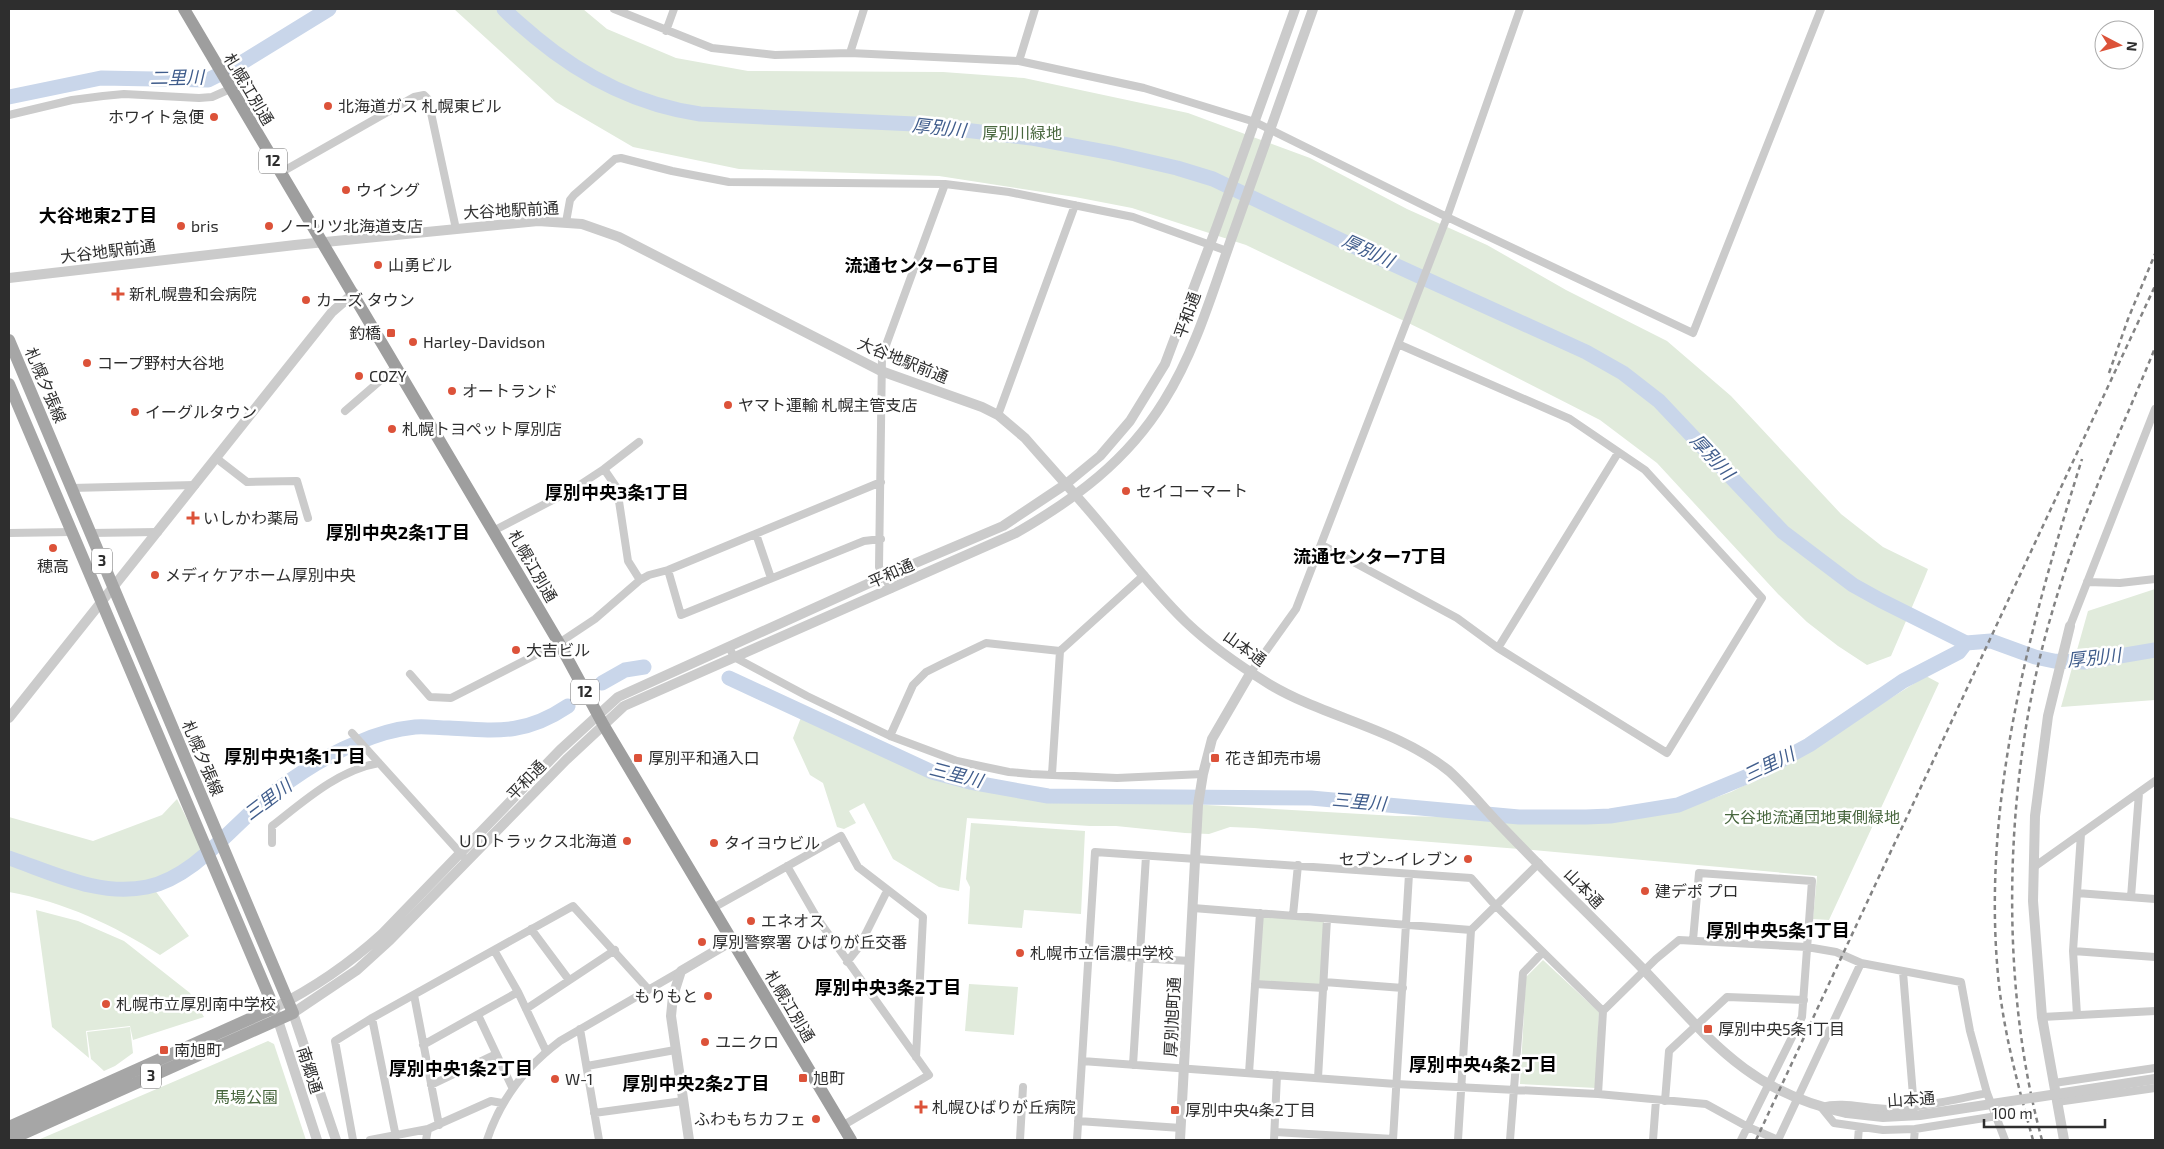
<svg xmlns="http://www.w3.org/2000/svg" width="2164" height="1149" font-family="'Exo 2','Noto Sans JP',sans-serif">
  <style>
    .green { fill: #e1ebdc }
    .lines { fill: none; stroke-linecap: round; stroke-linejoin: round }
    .river { stroke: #c9d6ea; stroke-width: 15 }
    .minor { stroke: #cbcbcb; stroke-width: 8 }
    .tertiary { stroke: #cbcbcb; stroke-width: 10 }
    .primary { stroke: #a6a6a6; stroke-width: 12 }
    .trunk { stroke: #9e9e9e; stroke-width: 12 }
    .rail { stroke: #838383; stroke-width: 2.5; stroke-dasharray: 5 4; stroke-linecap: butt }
    .tertiary-bridge { stroke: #cbcbcb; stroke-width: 10 }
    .poi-dot { fill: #dc5239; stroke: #fff; stroke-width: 2 }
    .labels { text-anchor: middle; stroke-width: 5; stroke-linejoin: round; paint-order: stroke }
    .shield { fill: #fff; stroke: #6d6d6d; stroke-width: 1 }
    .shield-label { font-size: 15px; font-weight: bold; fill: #2e2e2e }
    .street-label { font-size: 16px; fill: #2e2e2e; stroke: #fff }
    .poi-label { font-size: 16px; fill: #2e2e2e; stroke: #fff; text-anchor: start }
    .park-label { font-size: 16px; fill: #48673e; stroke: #fff }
    .water-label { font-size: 18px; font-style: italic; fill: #405d8c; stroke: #fff }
    .neighbourhood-label { font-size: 18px; font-weight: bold; fill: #000; stroke: #fff }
  </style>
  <rect width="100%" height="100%" fill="#fff"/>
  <path class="green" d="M454 9H583L607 29 676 58 748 71 943 72 1024 78 1188 113 1310 158 1407 209 1487 245 1566 290 1667 341 1731 396 1841 514 1883 547 1928 569 1924 579 1891 656 1867 665 1838 646 1807 622 1778 594 1657 463 1600 420 1427 332 1246 245 1132 208 1075 197 939 176 739 169 633 147 556 102Z
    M2155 589V700L2061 707 2088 611Z
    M1926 676 1939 683 1829 920 1813 919 1817 876 1533 850 1254 828 1230 827 1209 834 1185 833 1116 826H1090L967 818 959 891 939 887 893 859 864 803 849 811 856 823 844 829 837 827 823 783 810 775 793 738 802 715 968 785 1027 797 1171 803 1396 816 1619 820 1677 811 1731 792 1781 767Z
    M177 799 203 851 154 889 189 936 160 955C114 925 64 902 9 892V817L93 841 162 815Z
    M971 823 1085 831 1081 914 1024 910 1022 928 968 924 970 887 966 879Z
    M36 910 78 921 124 941 190 993 204 1017 133 1040 130 1026 86 1031 89 1058 52 1027Z
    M1262 915 1324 921 1322 985 1258 981Z
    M1543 960 1599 1012 1596 1088 1520 1084 1526 977Z
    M969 984 1018 987 1014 1035 965 1031Z
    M130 1027 133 1053 115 1066 104 1071 91 1059 87 1032Z
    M268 1041 274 1044 306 1140H38Z"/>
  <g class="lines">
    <path class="river" d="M504 9C513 19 525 28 535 37 583 77 638 105 700 114L915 124 1031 138 1112 153 1177 168 1213 179 1353 246 1586 352 1623 373 1659 401 1783 532 1853 585 1880 600 1966 643 1991 641 2035 657 2054 661 2084 662 2155 650
      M9 97 101 78 208 80 238 65 329 9
      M729 678 932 772 970 782 1048 796 1311 798 1519 817H1586L1610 816 1678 805 1765 769 1809 745 1903 681 1959 652 1966 643
      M602 683 625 670 644 667
      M9 858C53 873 100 897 147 887 196 877 234 823 273 793 298 774 327 755 357 743 375 735 395 729 415 727 426 726 438 728 449 728 497 731 525 735 568 706"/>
    <path class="minor" d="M614 9 712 48 775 55 850 53 1019 61 1144 88 1255 122 1447 217 1693 333 1821 9
      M666 31 674 9
      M850 53 864 9
      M1019 61 1035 9
      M9 115 72 100 103 96 124 94 199 98 212 97 230 89
      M280 173 414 97 424 95 428 99 456 229
      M566 222 570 200 574 195 615 159 621 158 672 171 729 182 945 184 1009 192 1133 217 1227 251
      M345 411 396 367
      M998 415 1075 205
      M216 458 247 482 297 481 308 518
      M604 469 617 488 628 561 640 580
      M71 488 195 485
      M493 531 572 490 604 469 639 442
      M9 533 72 532
      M90 533 158 532
      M756 534 771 578
      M1322 545 1457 618 1498 648 1667 753 1762 598 1645 470 1570 419 1398 344
      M668 570 681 615 864 541 881 539
      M2087 582 2120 583 2155 579
      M891 589 879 567 882 356 945 184
      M2070 626 2155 409
      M729 647 734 657 807 696 890 736 957 761 1009 772 1031 774 1117 778 1203 774
      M1498 648 1618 453
      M1251 672 1296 609 1447 217 1520 9
      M410 674 430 697 451 698 559 643 595 619 640 580 649 575 668 570 881 482
      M352 733 463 856
      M890 736 913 685 926 672 942 664 986 643 1060 651
      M1052 774 1060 651 1144 575
      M272 843V826C304 801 338 770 379 763
      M787 866 817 918 929 1075 842 1126
      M2034 867 2155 781
      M2077 893 2155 899
      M2131 897 2139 793
      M713 908 841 836 858 867 923 917 916 1057
      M1193 908 1471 930
      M1293 915 1298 865
      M531 929 569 980
      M1693 940 1699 873 1812 881 1802 1017 1741 1140
      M494 950 518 992 546 1051
      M2073 951 2155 957
      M1087 955 1190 961
      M847 962 859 947 887 891
      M1903 972 1914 1108
      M1324 982 1403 988
      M1255 984 1324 988
      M414 995 439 1125
      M526 1009 615 950
      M478 1015 512 1087
      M2077 1015 2073 951 2081 834
      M2042 1017 2155 1011
      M372 1018 396 1137
      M580 1029 599 1140
      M423 1045 518 992
      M1082 1061 1396 1084 1598 1094 1706 1104 1748 1127 1778 1140
      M1133 1065 1146 856
      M587 1066 675 1050
      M1249 1073 1260 913
      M1318 1078 1327 919
      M2054 1083 2155 1068
      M431 1085 496 1054
      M1987 1093C1954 1100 1922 1107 1889 1109 1865 1109 1844 1101 1821 1107L1834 1123 1883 1130 1915 1129 1997 1116
      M1598 1094 1603 1011 1656 959 1679 940 1807 947 1836 952 1861 963 1961 982 1970 1031 1987 1093 2005 1140
      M1665 1101 1669 1051 1727 997 1804 1000
      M2057 1102 2155 1088
      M594 1113 683 1101
      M1078 1121 1181 1128
      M1275 1132 1393 1139
      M353 1140 335 1041 372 1018 573 906 648 989
      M370 1140 428 1129 491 1101 502 1103
      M426 1140 428 1129
      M487 1140C501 1098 525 1067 560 1041L681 971
      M1020 1140 1023 1087
      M1077 1140 1095 852 1471 878 1495 905 1603 1011
      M1274 1140 1277 1075
      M1393 1140 1409 874
      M1458 1140 1471 930 1539 863
      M1510 1140 1523 973 1543 952
      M1653 1140 1656 1100
      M1778 1140 1861 963
      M1858 1140 1859 1127
      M1914 1140 1915 1129"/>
    <path class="tertiary" d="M9 278 295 245 538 221 582 224 619 237 881 371 982 407 998 415 1025 438C1045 461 1066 484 1086 507 1119 545 1150 587 1186 622 1210 645 1240 666 1269 684 1326 718 1396 728 1449 771 1469 789 1486 811 1505 830 1550 877 1597 922 1643 969 1708 1037 1748 1093 1847 1113
      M9 718 332 312 354 293
      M317 1140 274 1008C314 988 349 964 382 934L560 750 618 697 885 576 1003 526 1066 484 1100 456 1130 421 1165 364 1217 226 1295 9
      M336 1140 293 1013 357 970 390 940 566 760 624 706 1016 533C1075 499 1127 461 1164 401 1196 350 1213 290 1233 234 1259 159 1286 84 1313 9
      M689 1140 671 1016 673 996 681 971 732 941
      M1180 1140 1198 805 1203 774 1212 739 1251 672
      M2064 1140 2042 1017 2033 901 2035 816 2048 716 2070 626"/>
    <path class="primary" d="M9 340 293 1013 9 1140
      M9 384 274 1008 9 1127"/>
    <path class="trunk" d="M184 9 493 531 559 643 604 726 851 1140"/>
    <path class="rail" d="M2109 373 2128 319 2155 254
      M1756 1140 2155 286
      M2033 1140C2019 1089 2005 1038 1999 985 1980 807 2029 628 2082 459
      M2042 1140C1998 980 2004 775 2051 616 2077 524 2119 436 2155 348"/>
    <path class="tertiary-bridge" d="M1847 1113 1883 1117 1920 1115 2155 1079"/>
  </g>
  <g class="poi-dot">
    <circle cx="328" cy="106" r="5"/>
    <circle cx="214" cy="117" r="5"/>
    <circle cx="346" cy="190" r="5"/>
    <circle cx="181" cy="226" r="5"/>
    <circle cx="269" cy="226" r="5"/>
    <circle cx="378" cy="265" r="5"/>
    <path d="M115.5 286.5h5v5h5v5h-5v5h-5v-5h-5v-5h5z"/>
    <circle cx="306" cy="300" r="5"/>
    <rect x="386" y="328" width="10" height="10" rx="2.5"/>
    <circle cx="413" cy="342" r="5"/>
    <circle cx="87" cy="363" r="5"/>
    <circle cx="359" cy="376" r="5"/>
    <circle cx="452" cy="391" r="5"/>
    <circle cx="728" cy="405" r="5"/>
    <circle cx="135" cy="412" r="5"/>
    <circle cx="392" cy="429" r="5"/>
    <circle cx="1126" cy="491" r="5"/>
    <path d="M190.5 510.5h5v5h5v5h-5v5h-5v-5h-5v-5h5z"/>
    <circle cx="53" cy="548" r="5"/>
    <circle cx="155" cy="575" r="5"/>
    <circle cx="516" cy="650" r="5"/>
    <rect x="633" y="753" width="10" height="10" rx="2.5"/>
    <rect x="1210" y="753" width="10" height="10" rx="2.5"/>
    <circle cx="627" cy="841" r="5"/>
    <circle cx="714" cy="843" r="5"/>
    <circle cx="1468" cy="859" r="5"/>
    <circle cx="1645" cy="891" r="5"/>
    <circle cx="751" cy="921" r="5"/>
    <circle cx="702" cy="942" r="5"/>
    <circle cx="1020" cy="953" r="5"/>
    <circle cx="708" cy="996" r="5"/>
    <circle cx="106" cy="1004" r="5"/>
    <rect x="1703" y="1024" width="10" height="10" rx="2.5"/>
    <circle cx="705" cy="1042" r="5"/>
    <rect x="159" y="1045" width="10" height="10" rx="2.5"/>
    <rect x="798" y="1073" width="10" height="10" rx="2.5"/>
    <circle cx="555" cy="1079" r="5"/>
    <path d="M918.5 1099.5h5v5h5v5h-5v5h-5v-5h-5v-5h5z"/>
    <rect x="1170" y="1105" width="10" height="10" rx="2.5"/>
    <circle cx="816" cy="1119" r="5"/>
  </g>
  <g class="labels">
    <g class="shield">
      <rect x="259" y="148.5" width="28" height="25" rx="4"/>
      <rect x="92" y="548.5" width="20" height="25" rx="4"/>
      <rect x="571" y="679.5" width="28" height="25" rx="4"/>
      <rect x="141" y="1063.5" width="20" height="25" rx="4"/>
    </g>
    <g class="shield-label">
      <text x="273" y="166">12</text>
      <text x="102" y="566">3</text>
      <text x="585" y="697">12</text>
      <text x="151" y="1081">3</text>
    </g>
    <g class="street-label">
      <text transform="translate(249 89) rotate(59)" y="6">札幌江別通</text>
      <text transform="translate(511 210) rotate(-3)" y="6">大谷地駅前通</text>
      <text transform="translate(108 251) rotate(-7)" y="6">大谷地駅前通</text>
      <text transform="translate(1187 315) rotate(-70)" y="6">平和通</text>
      <text transform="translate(903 360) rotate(22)" y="6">大谷地駅前通</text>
      <text transform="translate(46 385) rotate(67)" y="6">札幌夕張線</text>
      <text transform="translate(533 566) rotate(60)" y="6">札幌江別通</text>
      <text transform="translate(891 573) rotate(-24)" y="6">平和通</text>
      <text transform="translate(1245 648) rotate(36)" y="6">山本通</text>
      <text transform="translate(203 758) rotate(67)" y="6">札幌夕張線</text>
      <text transform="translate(526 780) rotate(-46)" y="6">平和通</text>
      <text transform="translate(1584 888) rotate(46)" y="6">山本通</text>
      <text transform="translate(790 1006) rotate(59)" y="6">札幌江別通</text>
      <text transform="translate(1172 1017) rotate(-87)" y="6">厚別旭町通</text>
      <text transform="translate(310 1070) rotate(72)" y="6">南郷通</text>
      <text transform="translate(1911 1099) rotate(-4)" y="6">山本通</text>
    </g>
    <g class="poi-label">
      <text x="338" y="112">北海道ガス 札幌東ビル</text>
      <text x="204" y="123" text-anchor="end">ホワイト急便</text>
      <text x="356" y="196">ウイング</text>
      <text x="191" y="232">bris</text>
      <text x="279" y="232">ノーリツ北海道支店</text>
      <text x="388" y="271">山勇ビル</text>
      <text x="129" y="300">新札幌豊和会病院</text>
      <text x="316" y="306">カーズ タウン</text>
      <text x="381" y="339" text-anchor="end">釣橋</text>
      <text x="423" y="348">Harley-Davidson</text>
      <text x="97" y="369">コープ野村大谷地</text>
      <text x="369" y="382">COZY</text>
      <text x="462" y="397">オートランド</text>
      <text x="738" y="411">ヤマト運輸 札幌主管支店</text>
      <text x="145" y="418">イーグルタウン</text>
      <text x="402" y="435">札幌トヨペット厚別店</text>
      <text x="1136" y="497">セイコーマート</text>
      <text x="203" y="524">いしかわ薬局</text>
      <text x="53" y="572" text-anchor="middle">穂高</text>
      <text x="165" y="581">メディケアホーム厚別中央</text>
      <text x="526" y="656">大吉ビル</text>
      <text x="648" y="764">厚別平和通入口</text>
      <text x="1225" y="764">花き卸売市場</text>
      <text x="617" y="847" text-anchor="end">ＵＤトラックス北海道</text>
      <text x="724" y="849">タイヨウビル</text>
      <text x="1458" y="865" text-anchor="end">セブン-イレブン</text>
      <text x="1655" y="897">建デポ プロ</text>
      <text x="761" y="927">エネオス</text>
      <text x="712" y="948">厚別警察署 ひばりが丘交番</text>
      <text x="1030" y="959">札幌市立信濃中学校</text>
      <text x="698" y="1002" text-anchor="end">もりもと</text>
      <text x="116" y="1010">札幌市立厚別南中学校</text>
      <text x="1718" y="1035">厚別中央5条1丁目</text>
      <text x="715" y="1048">ユニクロ</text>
      <text x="174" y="1056">南旭町</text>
      <text x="813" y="1084">旭町</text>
      <text x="565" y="1085">W-1</text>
      <text x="932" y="1113">札幌ひばりが丘病院</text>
      <text x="1185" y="1116">厚別中央4条2丁目</text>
      <text x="806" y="1125" text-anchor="end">ふわもちカフェ</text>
    </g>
    <g class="park-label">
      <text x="1022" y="139">厚別川緑地</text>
      <text x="1812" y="823">大谷地流通団地東側緑地</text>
      <text x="246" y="1103">馬場公園</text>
    </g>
    <g class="water-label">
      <text transform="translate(177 78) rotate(-1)" y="6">二里川</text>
      <text transform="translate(939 128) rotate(6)" y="6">厚別川</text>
      <text transform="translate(1368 251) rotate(25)" y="6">厚別川</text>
      <text transform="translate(1712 457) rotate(47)" y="6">厚別川</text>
      <text transform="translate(2094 658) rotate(-6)" y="6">厚別川</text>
      <text transform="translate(1769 765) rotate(-26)" y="6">三里川</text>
      <text transform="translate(956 775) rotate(14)" y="6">三里川</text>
      <text transform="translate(268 800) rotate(-37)" y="6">三里川</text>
      <text transform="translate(1359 802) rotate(5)" y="6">三里川</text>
    </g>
    <g class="neighbourhood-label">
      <text x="98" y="222">大谷地東2丁目</text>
      <text x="922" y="272">流通センター6丁目</text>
      <text x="617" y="499">厚別中央3条1丁目</text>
      <text x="398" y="539">厚別中央2条1丁目</text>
      <text x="1370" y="563">流通センター7丁目</text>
      <text x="295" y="763">厚別中央1条1丁目</text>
      <text x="1778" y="937">厚別中央5条1丁目</text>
      <text x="888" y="994">厚別中央3条2丁目</text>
      <text x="1483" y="1071">厚別中央4条2丁目</text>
      <text x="461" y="1075">厚別中央1条2丁目</text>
      <text x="696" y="1090">厚別中央2条2丁目</text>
    </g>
  </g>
  <rect width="2164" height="1149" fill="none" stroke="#2e2e2e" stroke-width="20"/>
  <g transform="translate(2119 45) rotate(96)"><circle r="24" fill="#ffffff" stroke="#ababab"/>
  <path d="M0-4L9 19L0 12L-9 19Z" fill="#dc5239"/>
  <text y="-8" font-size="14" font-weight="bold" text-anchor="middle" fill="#2e2e2e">N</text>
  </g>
  <path d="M1984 1119v8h121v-8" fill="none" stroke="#2e2e2e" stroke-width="2.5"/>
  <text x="1992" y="1119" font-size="15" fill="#2e2e2e" stroke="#ffffff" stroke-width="4" paint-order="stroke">100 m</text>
</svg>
